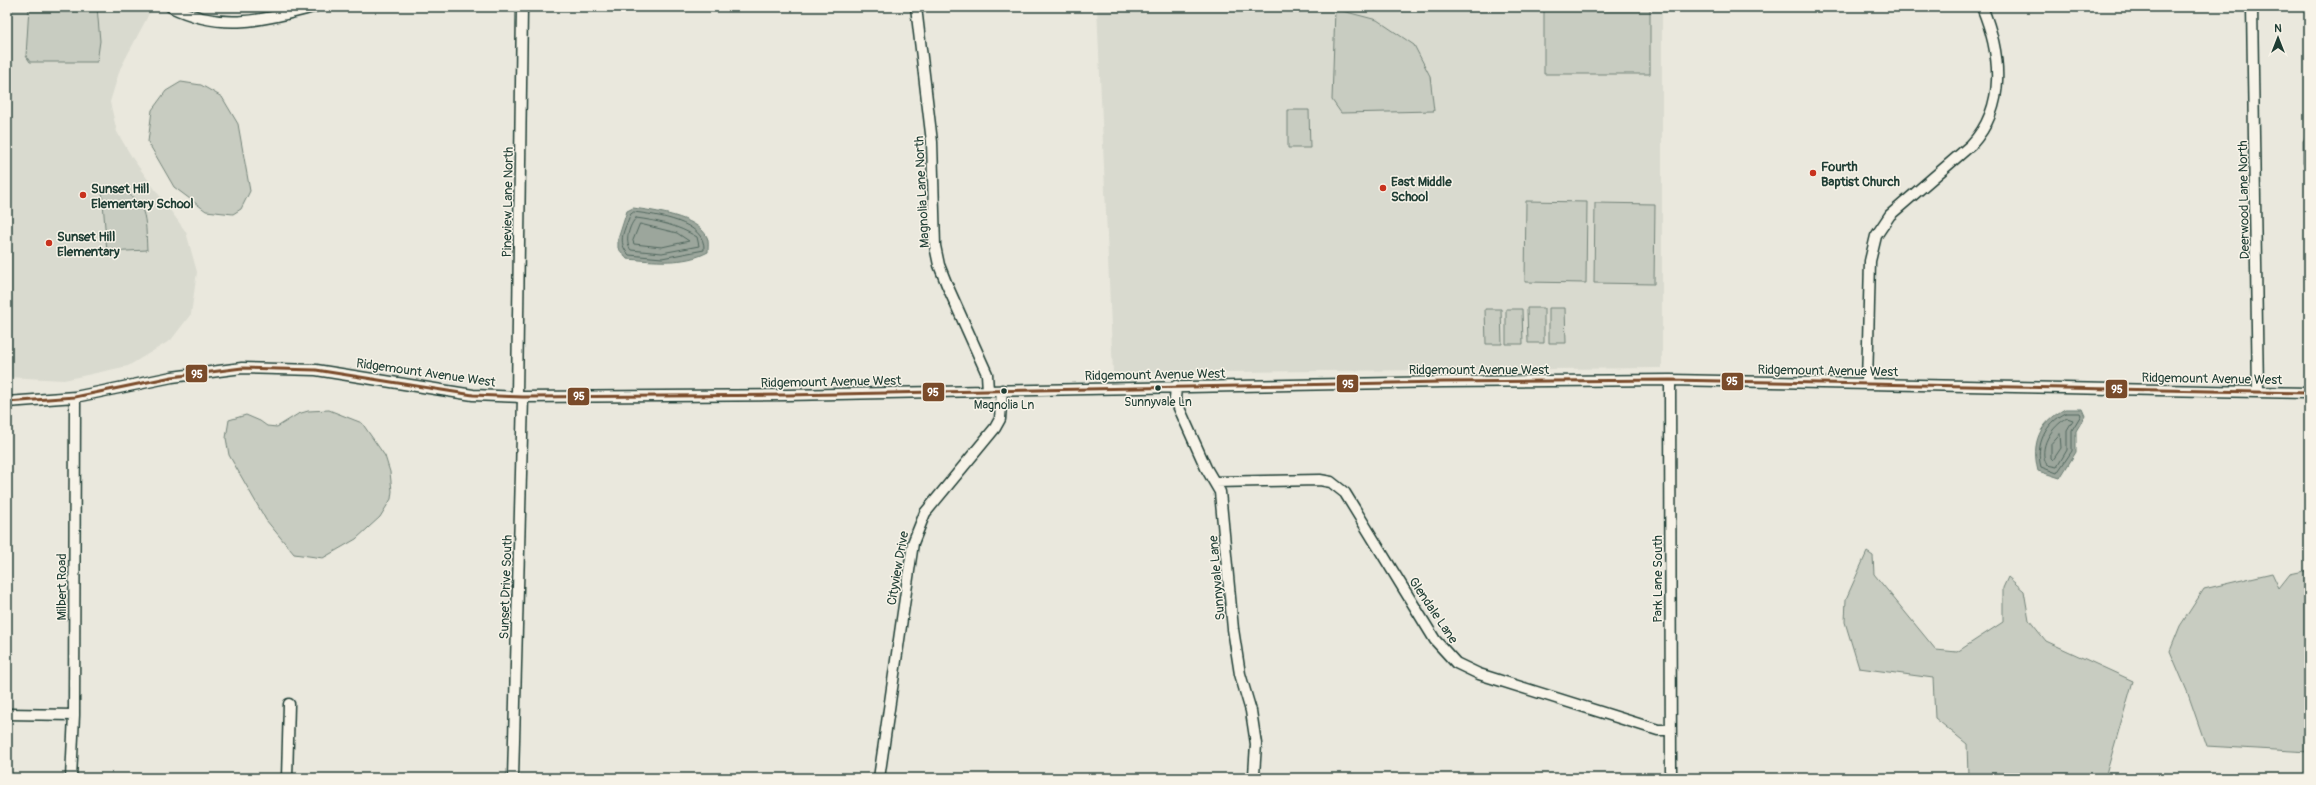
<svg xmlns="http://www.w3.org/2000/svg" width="2316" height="785" font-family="Pangolin,sans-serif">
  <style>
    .built { fill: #d9dacf }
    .green { fill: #c8ccc1; stroke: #74847a }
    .water { fill: #9ca69c; stroke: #6a7c72 }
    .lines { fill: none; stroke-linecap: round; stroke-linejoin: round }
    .shore { stroke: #51675e; stroke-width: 1 }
    .minor-casing { stroke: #1f3d34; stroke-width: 13 }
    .minor { stroke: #f7f3e8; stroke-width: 10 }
    .bus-1-casing { stroke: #f7f3e8; stroke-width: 6 }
    .bus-1 { stroke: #7a4b2a; stroke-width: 3 }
    .poi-dot { fill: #c8321e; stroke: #f7f3e8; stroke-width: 1.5 }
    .bus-dot { fill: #1f3d34; stroke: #f7f3e8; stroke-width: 1.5 }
    .labels { text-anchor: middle; stroke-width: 3; stroke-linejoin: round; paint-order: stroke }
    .bus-label { font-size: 12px; fill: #1f3d34; stroke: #f7f3e8 }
    .poi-label { font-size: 13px; font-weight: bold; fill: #1f3d34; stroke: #f7f3e8; text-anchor: start }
    .street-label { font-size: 13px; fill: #1f3d34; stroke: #f7f3e8 }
    .line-badge { stroke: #f7f3e8; stroke-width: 1.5 }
    .badge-label { font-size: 11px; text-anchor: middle; font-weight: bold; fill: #fff }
  </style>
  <rect width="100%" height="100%" fill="#eae8dd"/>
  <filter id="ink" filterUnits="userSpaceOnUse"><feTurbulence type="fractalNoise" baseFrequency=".025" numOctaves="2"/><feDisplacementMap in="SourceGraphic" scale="8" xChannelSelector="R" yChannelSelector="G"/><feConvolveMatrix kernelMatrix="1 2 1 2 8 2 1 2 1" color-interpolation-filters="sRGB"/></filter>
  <g filter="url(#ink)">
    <path class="built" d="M7 7H139L150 12 120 69 110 102 117 132 133 159 186 232 197 272 191 314 171 340 128 366 64 380 7 377Z
      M1097 7H1662V368L1113 373Z"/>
    <path class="green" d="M29 7H97L100 41 97 62H30L26 56Z
      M1544 7H1650V74H1544Z
      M1335 9 1377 20 1414 45 1430 76 1434 111 1341 113 1332 100Z
      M181 82 201 85 222 97 238 124 250 191 241 209 233 214 206 211 174 187 148 142 152 110 166 91Z
      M1288 110H1309L1310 148H1288Z
      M116 186C149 204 145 216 147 250L107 252 102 190Z
      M1526 201 1587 202 1586 283 1525 282Z
      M1595 203 1655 204 1654 284 1594 283Z
      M1527 308H1544V343H1528Z
      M1549 308H1565L1566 343H1549Z
      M1485 309H1501L1502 344H1486Z
      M1506 309H1522L1523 344H1506Z
      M329 410 362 423 385 456 390 472 392 491 391 499 380 517 356 539 323 558 294 554 266 520 229 455 226 438 229 420 246 415 260 421 267 426 277 427 298 414 308 411Z
      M1867 552 1873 556 1874 574 1936 650 1957 652 2003 622V588L2008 577 2024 591 2029 620 2046 641 2133 681 2105 778 1968 776 1967 744 1935 718 1933 678 1859 668 1845 622 1846 599Z
      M2309 570V752L2206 746 2187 691 2170 651 2180 626 2204 589 2272 573 2279 588 2290 574Z"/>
    <path class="water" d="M2307 135 2309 136V179L2303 163V141Z
      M633 208C654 211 697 216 707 237 709 241 708 247 708 252 684 265 653 261 627 259L618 248V239L627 211Z
      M2065 409H2082L2085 416 2076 431V452L2060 478 2038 471C2031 443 2039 423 2065 409Z"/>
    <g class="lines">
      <path class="shore" d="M634 212C656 215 706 221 704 250L662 258 629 255C616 241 625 230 630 215Z
        M636 218C658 221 677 225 697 237L699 246 662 253 631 250C624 242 629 225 636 218Z
        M640 224 677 233 689 241 662 247 634 244 633 241Z
        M2066 413H2080L2081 415 2072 430V451L2057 473 2041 467C2035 445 2045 423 2066 413Z
        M2067 418 2073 420 2067 430V450L2057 467 2047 465C2037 448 2052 426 2067 418Z
        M2060 434 2061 448 2053 460 2051 458V444Z"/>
      <g class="minor-casing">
        <path id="minor" d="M171 7C223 32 262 20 314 7
          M916 7 932 142 935 246 939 265 947 285 987 374 988 391
          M2252 7 2258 392
          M1670 380 1671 778
          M1867 384 1870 261 1876 236 1890 215 1971 145C2007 106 2001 53 1982 7
          M1176 386 1175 399 1206 468 1220 492 1233 629 1240 674 1251 711 1256 744 1254 775
          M517 397 522 7
          M7 402 75 397 172 377 242 368 316 370 473 395 523 397 787 395 1443 382 1670 380 2309 393
          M1215 482 1320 480 1331 482 1345 493 1435 640 1456 663 1479 674 1658 730H1670
          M7 714 74 715
          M71 778 74 715 75 397
          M287 778 289 704
          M513 778 523 397
          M879 778 913 543 925 513 995 428 1000 419 1002 390"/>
      </g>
      <use href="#minor" class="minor"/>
      <g class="bus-1-casing">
        <path id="bus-1" d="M7 402 75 397 172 377 242 368 316 370 473 395 523 397 787 395 1443 382 1670 380 2309 393"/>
      </g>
      <use href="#bus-1" class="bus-1"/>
    </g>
  </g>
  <g class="poi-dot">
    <circle cx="1813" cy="173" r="4"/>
    <circle cx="1383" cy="188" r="4"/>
    <circle cx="83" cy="195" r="4"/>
    <circle cx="49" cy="243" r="4"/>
  </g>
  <g class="bus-dot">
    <circle cx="1158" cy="388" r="3.5"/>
    <circle cx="1004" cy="391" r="3.5"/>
  </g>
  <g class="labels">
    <g class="bus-label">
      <text x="1158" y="406">Sunnyvale Ln</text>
      <text x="1004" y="409">Magnolia Ln</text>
    </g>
    <g class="poi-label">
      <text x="1821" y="171">Fourth<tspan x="1821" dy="15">Baptist Church</tspan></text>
      <text x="1391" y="186">East Middle<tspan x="1391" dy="15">School</tspan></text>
      <text x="91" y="193">Sunset Hill<tspan x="91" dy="15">Elementary School</tspan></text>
      <text x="57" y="241">Sunset Hill<tspan x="57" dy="15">Elementary</tspan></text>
    </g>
    <g class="street-label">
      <text transform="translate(921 192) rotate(-93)" y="5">Magnolia Lane North</text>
      <text transform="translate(2243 200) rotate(-91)" y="5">Deerwood Lane North</text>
      <text transform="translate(507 202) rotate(-89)" y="5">Pineview Lane North</text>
      <text x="1479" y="374">Ridgemount Avenue West</text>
      <text transform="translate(1828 370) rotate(1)" y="5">Ridgemount Avenue West</text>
      <text transform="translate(426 372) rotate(8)" y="5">Ridgemount Avenue West</text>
      <text transform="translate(1155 374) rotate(-1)" y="5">Ridgemount Avenue West</text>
      <text transform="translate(2212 378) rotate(1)" y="5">Ridgemount Avenue West</text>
      <text transform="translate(831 381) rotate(-1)" y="5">Ridgemount Avenue West</text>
      <text transform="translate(897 568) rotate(-80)" y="5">Cityview Drive</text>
      <text transform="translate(1216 578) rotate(-95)" y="5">Sunnyvale Lane</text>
      <text transform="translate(1657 579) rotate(-90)" y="5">Park Lane South</text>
      <text transform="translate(61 587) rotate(-90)" y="5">Milbert Road</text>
      <text transform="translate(505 587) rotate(-88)" y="5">Sunset Drive South</text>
      <text transform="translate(1434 610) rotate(56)" y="5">Glendale Lane</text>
    </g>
  </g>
  <g class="line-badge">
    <rect x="185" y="364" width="23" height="19" rx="4" fill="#7a4b2a"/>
    <rect x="1721" y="372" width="23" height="19" rx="4" fill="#7a4b2a"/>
    <rect x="1336" y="374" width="23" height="19" rx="4" fill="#7a4b2a"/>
    <rect x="2105" y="379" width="23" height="20" rx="4" fill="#7a4b2a"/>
    <rect x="922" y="382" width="23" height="20" rx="4" fill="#7a4b2a"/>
    <rect x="567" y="387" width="23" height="19" rx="4" fill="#7a4b2a"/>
  </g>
  <g class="badge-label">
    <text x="197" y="378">95</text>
    <text x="1732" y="385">95</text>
    <text x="1348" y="388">95</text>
    <text x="2117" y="393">95</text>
    <text x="933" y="396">95</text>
    <text x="579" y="400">95</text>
  </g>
  <rect width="2316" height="785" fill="none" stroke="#f7f3e8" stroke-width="24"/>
  <rect x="12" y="12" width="2292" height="761" fill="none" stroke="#1f3d34" stroke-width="1.5" filter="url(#ink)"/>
  <g transform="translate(2278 38)" stroke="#f7f3e8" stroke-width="3" paint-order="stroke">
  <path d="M0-3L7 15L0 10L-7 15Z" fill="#1f3d34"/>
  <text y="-6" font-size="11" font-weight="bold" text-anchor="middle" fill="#1f3d34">N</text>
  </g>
</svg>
